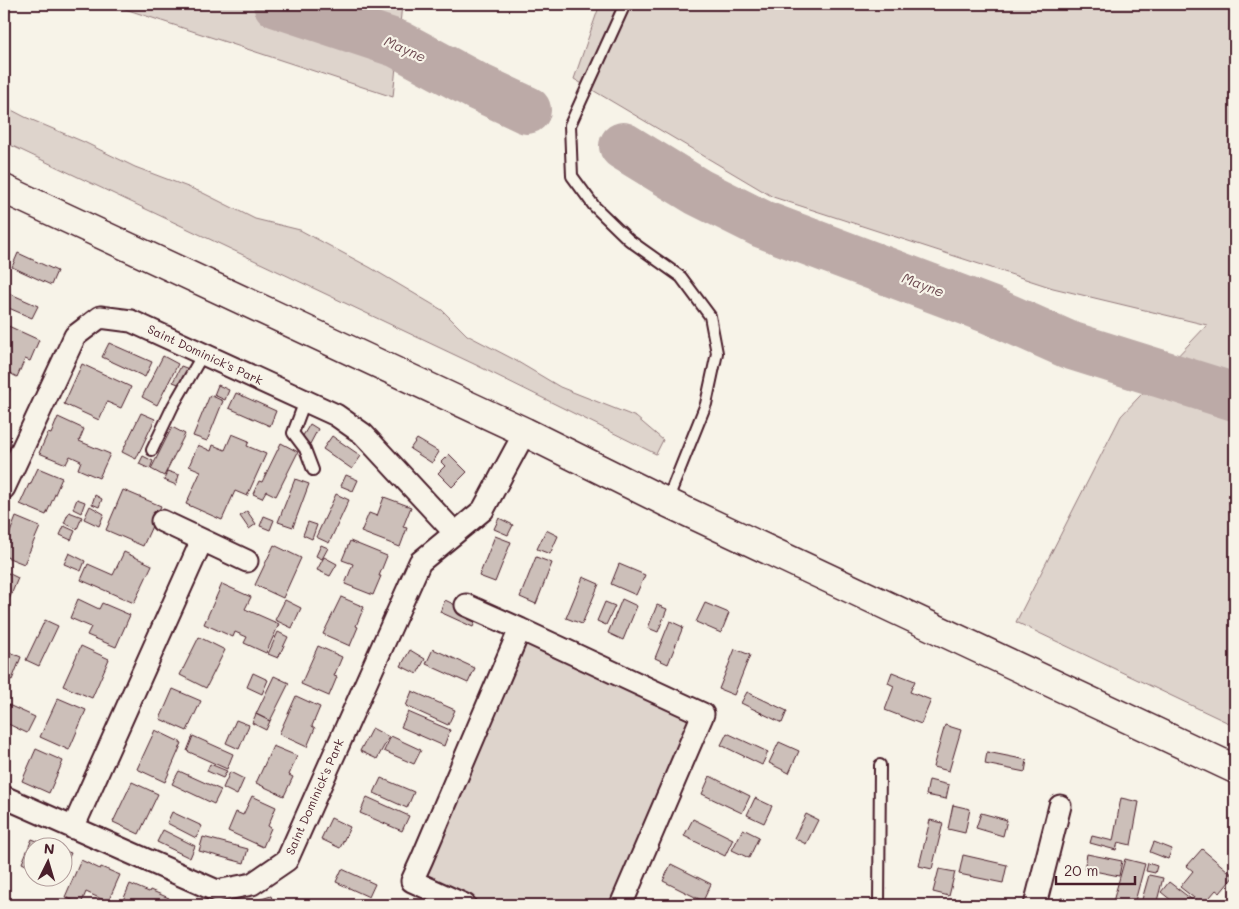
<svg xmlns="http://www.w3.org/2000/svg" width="1239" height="909" font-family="Mali,sans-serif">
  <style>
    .green { fill: #ded4cc; stroke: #947a7c }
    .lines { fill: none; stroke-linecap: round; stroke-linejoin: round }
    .river { stroke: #bcaaa7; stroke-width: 48 }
    .building { fill: #ccbfb9; stroke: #4a1f2b }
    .service-casing { stroke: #4a1f2b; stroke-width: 14 }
    .minor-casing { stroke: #4a1f2b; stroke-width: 25 }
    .secondary-casing { stroke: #4a1f2b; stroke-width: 31 }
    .service { stroke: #f7f3e8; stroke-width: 10 }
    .minor { stroke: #f7f3e8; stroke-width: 21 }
    .secondary { stroke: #f7f3e8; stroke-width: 28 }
    .labels { text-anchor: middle; stroke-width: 4.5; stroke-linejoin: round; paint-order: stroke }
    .street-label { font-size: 12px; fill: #4a1f2b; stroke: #f7f3e8 }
    .water-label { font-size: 14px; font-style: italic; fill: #6c4950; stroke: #f7f3e8 }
  </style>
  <rect width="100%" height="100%" fill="#f7f3e8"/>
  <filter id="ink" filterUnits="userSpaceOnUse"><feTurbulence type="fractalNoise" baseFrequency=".02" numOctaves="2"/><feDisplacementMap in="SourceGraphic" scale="10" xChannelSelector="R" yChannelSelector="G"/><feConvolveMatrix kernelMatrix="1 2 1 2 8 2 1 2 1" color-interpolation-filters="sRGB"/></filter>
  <g filter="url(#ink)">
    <path class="green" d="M110 4H402L393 97Z
      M600 4H1235V726L1016 622 1121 416 1207 325 1053 288 773 197 574 79Z
      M4 106 25 117 84 142 135 167 201 192 255 219 300 230 371 268 442 310 467 335 513 359 560 387 636 417 663 440 656 454 474 364 4 142Z
      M519 637 696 719 620 905H485L417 871Z"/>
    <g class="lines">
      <path class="river" d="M277 4 398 44 478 87 527 110
        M623 146 698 192 762 224 990 310 1069 345 1235 397"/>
    </g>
    <path class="building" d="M18 253 57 271 51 285 12 267Z
      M4 291 38 306 32 318 4 306Z
      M4 324 39 340 30 361 25 359 17 377 4 370Z
      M109 343 152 362 145 377 102 357Z
      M163 356 178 364 157 405 142 397Z
      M82 364 131 387 121 408 107 402 99 420 64 404Z
      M181 366 189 369 181 385 173 382Z
      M218 385 229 390 225 400 214 395Z
      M4 387 10 389 4 402Z
      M236 393 276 411 270 426 229 408Z
      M210 395 223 401 207 441 193 436Z
      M141 413 155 419 136 459 122 452Z
      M58 417 84 429 79 441 110 454 99 478 78 469 81 461 70 456 66 464 39 453 48 433 51 434Z
      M310 424 318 429 310 444 301 439Z
      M172 427 185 434 164 476 151 469Z
      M232 434 249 441 247 446 266 454 247 496 235 491 222 520 186 504 201 471 189 466 198 445 211 451 213 445 225 450Z
      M332 436 361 456 352 469 323 449Z
      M417 439 439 452 432 463 410 449Z
      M281 443 298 452 276 496 266 491 262 498 253 494 259 481 262 482Z
      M449 454 467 472 452 487 438 473 445 466 441 462Z
      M143 456 153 461 150 469 139 464Z
      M38 468 62 478 46 515 20 504 29 484 30 485Z
      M167 471 179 475 176 485 164 480Z
      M346 475 358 480 353 491 341 486Z
      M295 479 309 484 293 527 278 522Z
      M123 490 161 506 143 546 106 530Z
      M336 494 349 500 329 543 316 537Z
      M95 495 102 499 99 507 92 504Z
      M384 497 411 507 403 527 407 528 400 547 361 532 369 513 377 516Z
      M77 499 85 502 81 513 73 509Z
      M90 506 104 514 99 526 84 519Z
      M247 511 256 524 249 529 240 516Z
      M69 512 82 517 77 529 64 523Z
      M264 516 274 520 270 530 260 526Z
      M16 517 40 527 24 564 4 556V541L7 534 9 535Z
      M499 518 513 525 508 535 494 529Z
      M308 522 317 525 312 539 303 535Z
      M64 526 75 531 71 540 60 535Z
      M546 530 558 536 550 554 537 549Z
      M495 536 511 542 495 582 479 576Z
      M350 541 387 556 379 576H381L373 595 345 584 353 564 342 560Z
      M274 545 301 558 283 598 255 585Z
      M321 545 328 548 322 559 316 556Z
      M124 552 152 565 134 603 81 580 88 564 113 575Z
      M69 553 85 561 81 571 64 564Z
      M324 557 337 564 330 576 317 570Z
      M536 557 552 563 536 604 520 597Z
      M619 564 645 575 636 595 611 584Z
      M4 571 18 578 4 612Z
      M583 577 599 584 582 624 566 618Z
      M222 584 251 597 245 609 279 624 266 653 244 643 247 637 235 632 233 637 204 624Z
      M341 597 364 607 356 626 358 627 350 646 323 634Z
      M78 599 99 609 102 603 130 615 116 647 87 635 91 627 70 618Z
      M622 599 637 606 623 640 608 633Z
      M285 600 301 608 292 628 275 620Z
      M445 600 478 616 473 627 440 612Z
      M605 602 615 606 606 625 597 621Z
      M705 603 729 613 721 633 696 622Z
      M657 605 667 609 658 632 648 628Z
      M45 620 58 626 39 666 26 660Z
      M670 621 683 627 668 664 655 658Z
      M278 632 288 637 278 658 268 654Z
      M199 637 225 650 206 688 180 675Z
      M81 646 109 659 92 698 63 686Z
      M318 646 342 657 334 676 337 677 329 696 301 684Z
      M433 649 475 668 468 683 426 664Z
      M735 649 750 655 734 695 719 689Z
      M4 650 21 657 12 680 4 677Z
      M410 650 425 659 417 674 401 666Z
      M892 672 915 681 910 692 931 700 921 724 885 710 894 686 888 683Z
      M253 673 268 680 262 694 247 687Z
      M274 676 289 683 270 721 256 714Z
      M173 689 201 701 187 731 160 719Z
      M412 691 455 710 448 725 406 706Z
      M747 692 787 711 782 723 741 703Z
      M296 696 320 707 312 726 315 728 307 747 279 734Z
      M58 698 86 710 69 750 40 737Z
      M4 703 35 717 27 733 4 722Z
      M408 712 450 730 444 746 401 727Z
      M256 714 270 721 266 730 252 723Z
      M236 720 249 725 239 749 226 743Z
      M945 725 961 730 949 771 933 767Z
      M372 728 389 737 377 759 360 751Z
      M155 730 182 743 165 782 137 769Z
      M727 733 768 752 762 765 721 745Z
      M193 736 233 754 227 769 187 751Z
      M391 736 421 750 414 764 384 751Z
      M779 742 799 751 789 773 769 763Z
      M273 746 297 756 289 775 293 777 284 796 256 783Z
      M36 749 63 761 49 793 22 781Z
      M987 752 1027 760 1025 772 985 764Z
      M210 764 227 771 223 778 207 771Z
      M179 771 221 790 214 804 172 784Z
      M230 772 244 779 237 795 223 788Z
      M710 776 750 796 742 813 702 794Z
      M381 778 414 792 407 808 374 793Z
      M929 780 949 785 946 799 926 795Z
      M132 782 158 794 139 834 113 822Z
      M252 796 276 807 268 826 271 828 263 847 228 831 236 812 243 815Z
      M367 797 409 816 402 831 360 813Z
      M755 798 772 806 764 823 747 815Z
      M1121 798 1139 802 1131 845 1118 842 1116 850 1090 843 1092 836 1113 841Z
      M953 805 970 809 965 833 948 829Z
      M172 812 202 826 196 838 167 823Z
      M981 813 1007 820 1003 836 976 828Z
      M806 814 818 820 806 844 794 838Z
      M331 818 350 827 340 848 321 839Z
      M693 819 733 839 725 856 684 836Z
      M930 820 943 823 932 869 919 866Z
      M743 829 759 837 749 858 732 850Z
      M163 830 195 846 190 858 157 842Z
      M203 837 248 849 244 863 199 851Z
      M32 839 50 846H32V868L22 863Z
      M1154 842 1172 849 1168 859 1150 852Z
      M1202 849 1234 876 1220 893 1216 890 1203 905 1180 887 1193 871 1187 866Z
      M62 850 71 853 62 872Z
      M1087 854 1122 861 1119 876 1084 869Z
      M963 855 1007 865 1003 883 959 874Z
      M1125 859 1145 864 1134 905H1112Z
      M81 860 100 869 101 867 120 875 108 902 86 892 81 904 65 897Z
      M1148 863 1157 866 1155 873 1146 871Z
      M671 864 711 884 703 901 663 881Z
      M342 869 375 884 369 897 336 882Z
      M939 869 955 872 949 896 933 892Z
      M1149 875 1163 878 1156 905 1141 903Z
      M1169 882 1199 905H1177L1161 892Z
      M130 884 149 892 150 890 169 898 166 905H121Z
      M271 896 274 905H253L252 902Z
      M1061 898 1089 905H1059Z"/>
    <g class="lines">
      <g class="service-casing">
        <path id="service" d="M625 4 570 125 572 176 594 206 629 240 681 277 710 316 717 353 706 404 667 501
          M305 401 293 433 305 449 313 470
          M152 450 173 406 203 354
          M879 905 880 765"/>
      </g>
      <g class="minor-casing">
        <path id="minor" d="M4 488 75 336 100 317 131 321 336 415 363 434 455 533
          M162 521 247 561
          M466 605 520 629
          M4 797 217 891 252 884 287 860 420 562 483 510 525 432
          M73 828 202 540
          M465 905 412 881 422 859 520 629 703 714 621 905
          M1035 905 1060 806"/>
      </g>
      <g class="secondary-casing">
        <path id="secondary" d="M4 189 525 432 666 502 1235 769"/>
      </g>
      <use href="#service" class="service"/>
      <use href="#minor" class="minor"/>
      <use href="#secondary" class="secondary"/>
    </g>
  </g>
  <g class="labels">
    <g class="street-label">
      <text transform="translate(205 355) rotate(25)" y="4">Saint Dominick's Park</text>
      <text transform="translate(315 797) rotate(-66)" y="4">Saint Dominick's Park</text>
    </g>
    <g class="water-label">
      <text transform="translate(405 49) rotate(24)" y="5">Mayne</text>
      <text transform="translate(923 285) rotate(21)" y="5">Mayne</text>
    </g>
  </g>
  <rect width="1239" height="909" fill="none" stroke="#f7f3e8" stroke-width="20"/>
  <rect x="10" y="10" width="1219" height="889" fill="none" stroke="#4a1f2b" stroke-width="2" filter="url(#ink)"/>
  <g transform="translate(48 862) rotate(5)"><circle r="24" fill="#f7f3e8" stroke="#b29e9c"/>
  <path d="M0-4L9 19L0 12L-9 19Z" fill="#4a1f2b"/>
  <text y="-8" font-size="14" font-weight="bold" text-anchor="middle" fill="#4a1f2b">N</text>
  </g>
  <path d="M1056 876v8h79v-8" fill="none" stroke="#4a1f2b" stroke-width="2.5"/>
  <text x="1064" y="876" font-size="15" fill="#4a1f2b" stroke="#f7f3e8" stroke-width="4" paint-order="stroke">20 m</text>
</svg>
